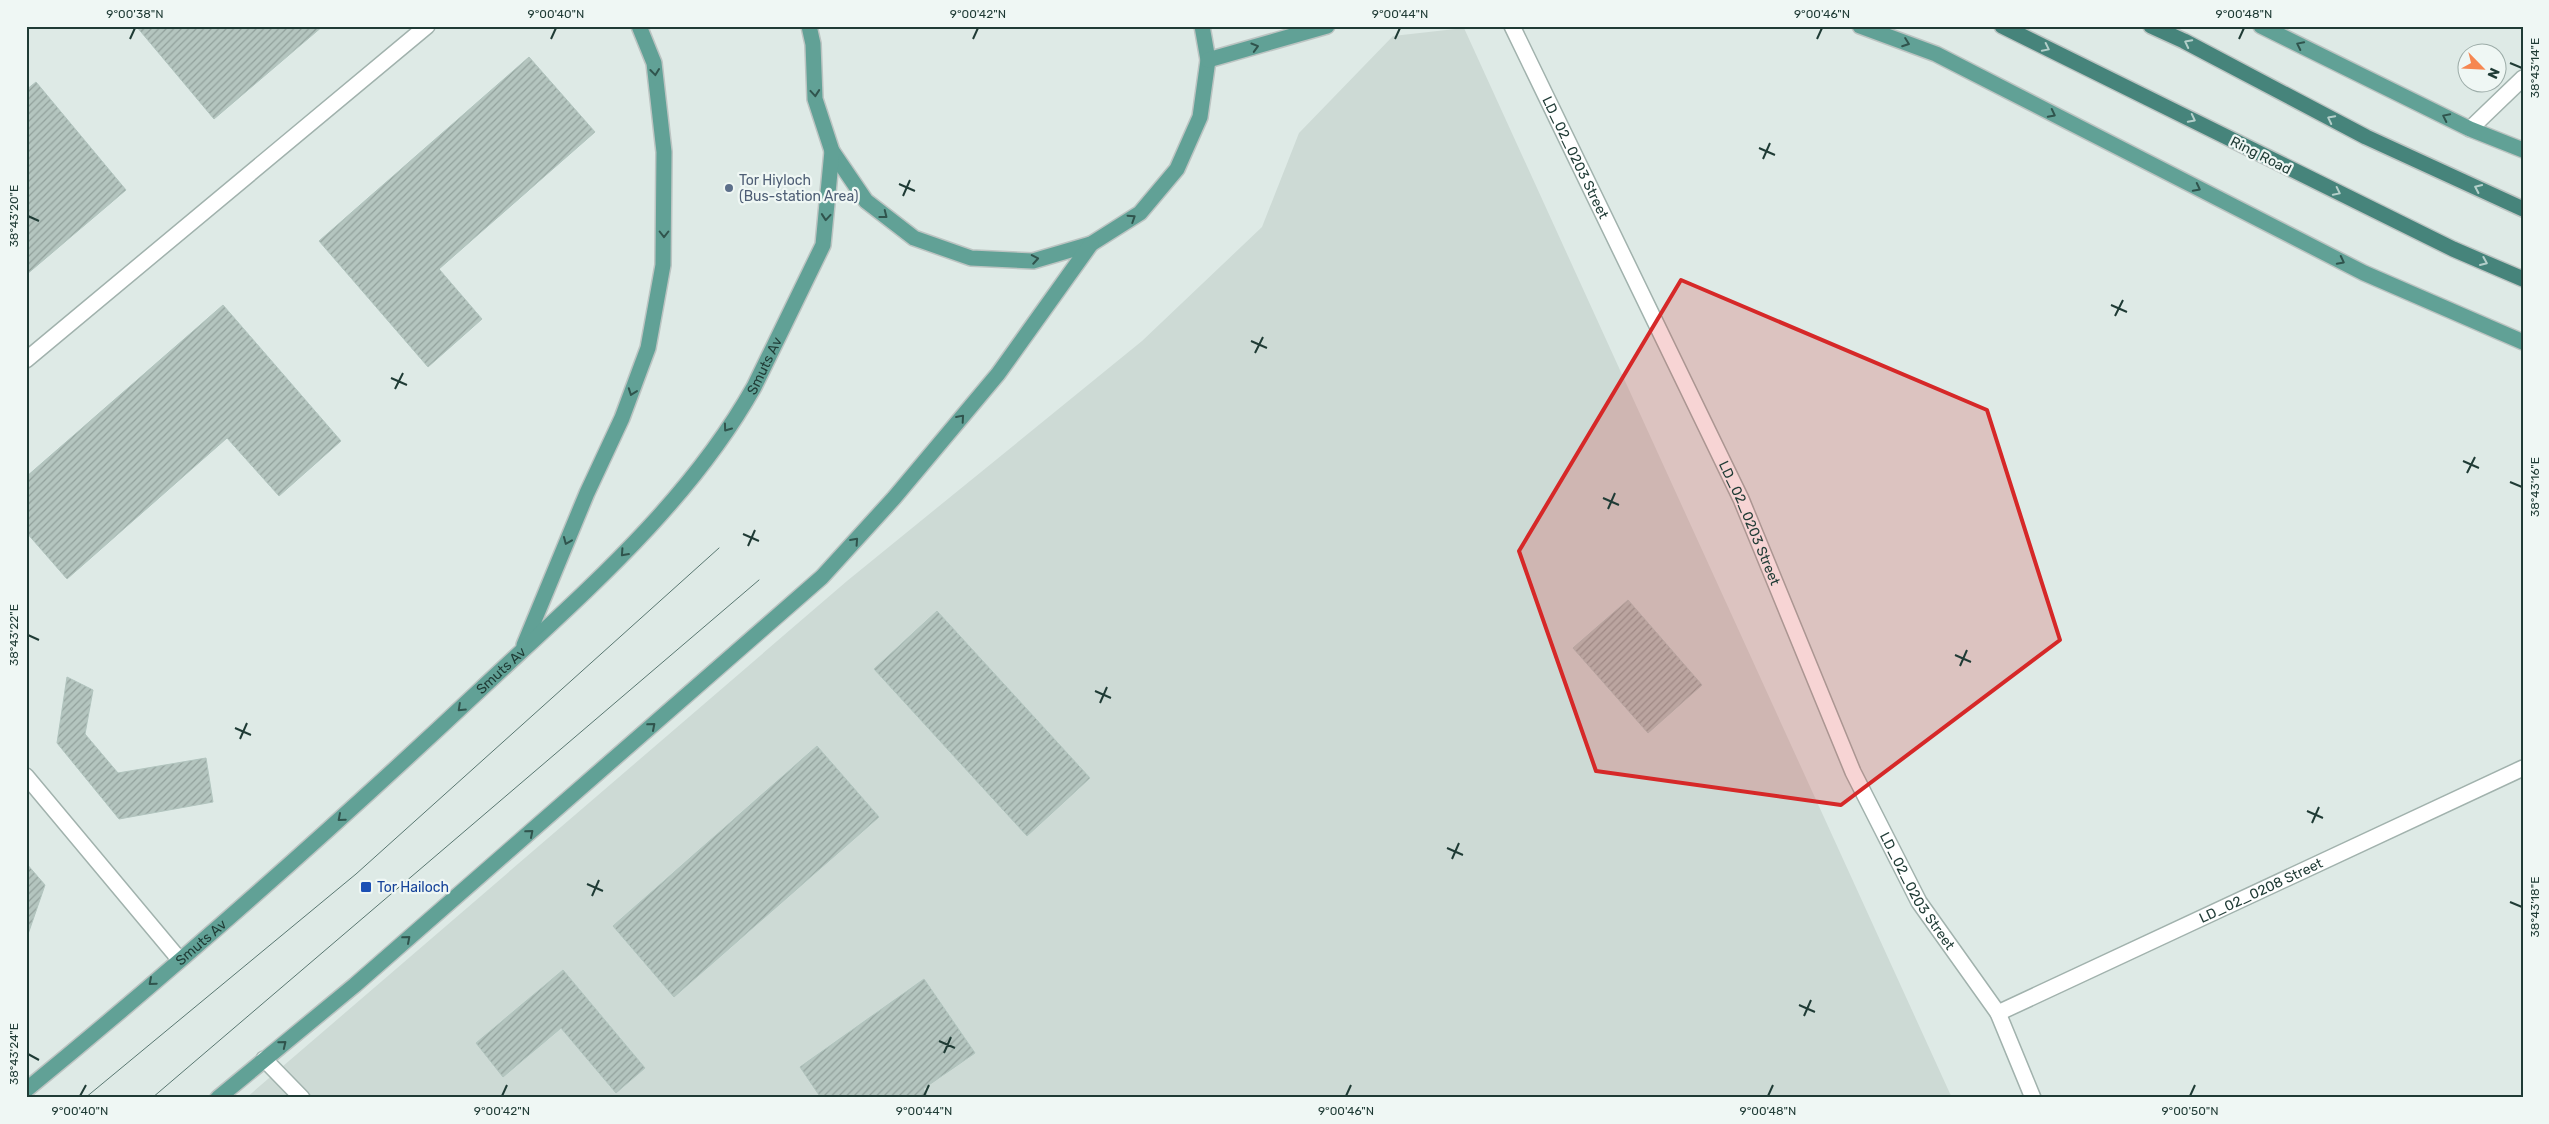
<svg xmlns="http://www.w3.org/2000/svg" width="2549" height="1124" font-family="Rubik,sans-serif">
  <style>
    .built { fill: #cddad5 }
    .building { fill: url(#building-hatch); stroke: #b1c4be }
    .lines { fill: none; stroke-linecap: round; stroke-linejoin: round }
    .service-casing { stroke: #a1b2ad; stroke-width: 18 }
    .minor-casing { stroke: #a1b2ad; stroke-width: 18 }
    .primary-casing { stroke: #bcc4c2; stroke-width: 18 }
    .trunk-casing { stroke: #bcc4c2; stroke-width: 18 }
    .service { stroke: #fff; stroke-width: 15 }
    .minor { stroke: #fff; stroke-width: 15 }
    .primary { stroke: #61a196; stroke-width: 15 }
    .trunk { stroke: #46847b; stroke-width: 15 }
    .tram { stroke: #597771; stroke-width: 1 }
    .oneway { stroke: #30544d }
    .oneway2 { stroke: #b4cfca }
    .marked { fill: #d62828; fill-opacity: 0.2; stroke: #d62828; stroke-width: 4; stroke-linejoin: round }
    .ticks { fill: none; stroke: #1f3b35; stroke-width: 2 }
    .service-dot { fill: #5c6f8a; stroke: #eff7f4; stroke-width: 2 }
    .transit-dot { fill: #1a4fb4; stroke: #eff7f4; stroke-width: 2 }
    .labels { text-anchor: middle; stroke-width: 4.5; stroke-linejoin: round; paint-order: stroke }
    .street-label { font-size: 14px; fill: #1f3b35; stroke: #eff7f4 }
    .service-label { font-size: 14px; fill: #4e5e75; stroke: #eff7f4; text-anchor: start }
    .transit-label { font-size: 14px; fill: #164399; stroke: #eff7f4; text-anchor: start }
    .neatline { fill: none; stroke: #1f3b35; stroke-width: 2 }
    .ticks-label { font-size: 12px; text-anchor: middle; fill: #1f3b35 }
  </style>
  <defs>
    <pattern id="building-hatch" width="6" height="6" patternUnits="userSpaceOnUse" patternTransform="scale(1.25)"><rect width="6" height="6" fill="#b4c5bf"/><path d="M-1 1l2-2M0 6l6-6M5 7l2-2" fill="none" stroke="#92a19c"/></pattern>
  </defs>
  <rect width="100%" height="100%" fill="#deeae6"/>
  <path class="built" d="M1464 28 1952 1098H246L847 581 1142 341 1262 227 1299 133 1393 36Z"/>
  <path class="building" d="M136 26H323L214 119Z
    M529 57 595 132 439 269 482 319 428 367 319 241Z
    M36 82 126 190 26 275V90Z
    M223 305 341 441 279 496 227 438 67 579 26 532V477Z
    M1628 600 1702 685 1648 733 1573 648Z
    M937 611 1090 778 1027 836 874 669Z
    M67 677 93 690 85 734 118 773 206 758 213 802 119 819 57 743Z
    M817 746 879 817 674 997 613 926Z
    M26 863 45 885 26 940Z
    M563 970 645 1068 616 1093 561 1028 503 1077 476 1043Z
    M924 979 975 1053 923 1089 929 1098H821L800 1067Z"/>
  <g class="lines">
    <g class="service-casing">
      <path id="service" d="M26 360 427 26
        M26 776 179 959
        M264 1059 302 1098"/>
    </g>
    <g class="minor-casing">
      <g id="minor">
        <path id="s1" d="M1512 26 1741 499 1853 772 1919 902 1998 1013 2033 1098"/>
        <path d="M2470 129 2523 78"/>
        <path id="s2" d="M1998 1013 2523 768"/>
      </g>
    </g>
    <g class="primary-casing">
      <g id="primary">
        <path d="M809 26 813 44 815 99 832 151 866 201 914 238 971 258 1033 261 1091 244 1140 213 1177 169 1200 117 1208 60 1202 26"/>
        <path d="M1860 26 1936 54 2364 273 2523 342"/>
        <path d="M2261 26 2470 129 2523 150"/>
        <path d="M1208 60 1327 26"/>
        <path d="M524 645 587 493 622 418 648 348 663 265 664 152 654 63 639 26"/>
        <path id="s3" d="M26 1090C182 962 334 827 481 689 579 597 687 506 754 387L823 245 832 151"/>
        <path d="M218 1098 355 985 822 577 894 498 998 374 1091 244"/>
      </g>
    </g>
    <g class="trunk-casing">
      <path id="trunk" d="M2002 26 2453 249 2523 279
        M2151 26 2184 41 2366 137 2523 209"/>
    </g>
    <use href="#service" class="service"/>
    <use href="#minor" class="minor"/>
    <use href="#primary" class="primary"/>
    <use href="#trunk" class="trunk"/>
    <path class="tram" d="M85 1098 356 874 719 548
      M152 1098 759 580"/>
  </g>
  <defs><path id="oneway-chevron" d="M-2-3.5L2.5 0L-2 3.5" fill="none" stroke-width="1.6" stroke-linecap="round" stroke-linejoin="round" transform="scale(1.25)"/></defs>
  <g class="oneway">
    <use href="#oneway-chevron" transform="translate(1906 43) rotate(20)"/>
    <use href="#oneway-chevron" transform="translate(2300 45) rotate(-154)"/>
    <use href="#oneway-chevron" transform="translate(1255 47) rotate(-16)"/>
    <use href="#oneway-chevron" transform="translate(655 72) rotate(83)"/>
    <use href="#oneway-chevron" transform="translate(815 93) rotate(85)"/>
    <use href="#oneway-chevron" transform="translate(2052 114) rotate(27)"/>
    <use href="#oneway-chevron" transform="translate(2446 117) rotate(-154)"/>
    <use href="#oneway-chevron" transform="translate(2197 188) rotate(27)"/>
    <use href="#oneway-chevron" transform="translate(884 215) rotate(38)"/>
    <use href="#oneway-chevron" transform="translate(826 217) rotate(95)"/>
    <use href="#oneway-chevron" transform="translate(1132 218) rotate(-33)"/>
    <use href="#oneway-chevron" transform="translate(664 234) rotate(90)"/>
    <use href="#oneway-chevron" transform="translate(1035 259) rotate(-10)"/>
    <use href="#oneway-chevron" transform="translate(2341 261) rotate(27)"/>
    <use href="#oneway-chevron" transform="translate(632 392) rotate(110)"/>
    <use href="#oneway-chevron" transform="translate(961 418) rotate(-49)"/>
    <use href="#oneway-chevron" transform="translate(727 428) rotate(126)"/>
    <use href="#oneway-chevron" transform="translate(567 541) rotate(113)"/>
    <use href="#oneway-chevron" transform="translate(855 541) rotate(-48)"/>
    <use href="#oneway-chevron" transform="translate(624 553) rotate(132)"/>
    <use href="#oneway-chevron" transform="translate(461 708) rotate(137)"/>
    <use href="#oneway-chevron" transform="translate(652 726) rotate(-41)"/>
    <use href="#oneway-chevron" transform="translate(341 818) rotate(139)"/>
    <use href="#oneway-chevron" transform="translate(530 833) rotate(-41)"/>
    <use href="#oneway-chevron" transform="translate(407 939) rotate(-41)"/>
    <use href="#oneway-chevron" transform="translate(152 982) rotate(139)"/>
    <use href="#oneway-chevron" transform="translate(283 1044) rotate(-39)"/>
  </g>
  <g class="oneway2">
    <use href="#oneway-chevron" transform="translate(2188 43) rotate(-153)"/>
    <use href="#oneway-chevron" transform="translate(2046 48) rotate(26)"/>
    <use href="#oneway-chevron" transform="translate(2192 119) rotate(27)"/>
    <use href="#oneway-chevron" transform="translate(2331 119) rotate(-153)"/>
    <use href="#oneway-chevron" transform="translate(2478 188) rotate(-155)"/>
    <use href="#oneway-chevron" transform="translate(2337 192) rotate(26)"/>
    <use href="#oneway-chevron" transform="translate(2484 262) rotate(23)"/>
  </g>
  <path class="marked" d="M1681 280 1987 410 2060 640 1841 805 1596 771 1519 551Z"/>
  <path class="ticks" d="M130 39 135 28M551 39 556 28M973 39 978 28M1395 39 1400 28M1817 39 1822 28M2239 39 2244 28M2510 63 2522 68M1759 148 1775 155M1763 159 1770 143M899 184 915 191M903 196 910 180M28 216 39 221M2111 305 2127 312M2115 316 2123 300M1251 341 1267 348M1255 353 1263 337M391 378 407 385M395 389 403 373M2463 461 2479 468M2467 473 2475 457M2510 482 2522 487M1603 498 1619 505M1608 509 1615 493M743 534 759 541M748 546 755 530M28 635 39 640M1955 655 1971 662M1960 666 1967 650M1095 691 1111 698M1100 703 1107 687M235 728 251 735M240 739 247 723M2307 811 2323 818M2312 823 2319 807M1447 848 1463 855M1452 859 1459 843M587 884 603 891M592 896 599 880M2510 902 2522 907M1799 1005 1815 1012M1804 1016 1811 1000M939 1041 955 1048M944 1053 951 1037M28 1054 39 1060M80 1096 86 1085M502 1096 507 1085M924 1096 929 1085M1346 1096 1351 1085M1768 1096 1773 1085M2190 1096 2195 1085"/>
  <circle class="service-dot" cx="729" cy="188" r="5"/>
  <rect class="transit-dot" x="360" y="881" width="12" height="12" rx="2.5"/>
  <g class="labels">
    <g class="street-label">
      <text transform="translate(2261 155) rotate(27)" y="5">Ring Road</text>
      <text dy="5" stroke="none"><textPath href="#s1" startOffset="146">LD_02_0203 Street</textPath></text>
      <text dy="5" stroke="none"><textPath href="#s3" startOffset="1039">Smuts Av</textPath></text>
      <text dy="5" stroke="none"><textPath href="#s1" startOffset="551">LD_02_0203 Street</textPath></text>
      <text dy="5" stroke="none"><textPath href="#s3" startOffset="634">Smuts Av</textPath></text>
      <text dy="5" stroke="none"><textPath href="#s1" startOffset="956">LD_02_0203 Street</textPath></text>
      <text dy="5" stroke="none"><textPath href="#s2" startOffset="290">LD_02_0208 Street</textPath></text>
      <text dy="5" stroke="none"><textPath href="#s3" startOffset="229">Smuts Av</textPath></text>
    </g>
    <g class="service-label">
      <text x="739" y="185">Tor Hiyloch<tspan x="739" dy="16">(Bus-station Area)</tspan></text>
    </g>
    <g class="transit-label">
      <text x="377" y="892">Tor Hailoch</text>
    </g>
  </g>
  <rect width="2549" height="1124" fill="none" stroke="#eff7f4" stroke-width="55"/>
  <g transform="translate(2482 68) rotate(114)"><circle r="24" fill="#eff7f4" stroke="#9caca8"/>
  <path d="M0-4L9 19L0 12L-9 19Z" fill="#f68751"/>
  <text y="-8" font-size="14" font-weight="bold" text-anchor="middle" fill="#1f3b35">N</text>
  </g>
  <rect x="28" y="28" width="2494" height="1068" class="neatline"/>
  <g class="ticks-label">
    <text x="135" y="18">9°00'38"N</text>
    <text x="556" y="18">9°00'40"N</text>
    <text x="978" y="18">9°00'42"N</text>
    <text x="1400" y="18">9°00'44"N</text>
    <text x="1822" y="18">9°00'46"N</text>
    <text x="2244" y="18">9°00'48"N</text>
    <text transform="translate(2535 68) rotate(-90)" y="4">38°43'14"E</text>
    <text transform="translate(14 216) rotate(-90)" y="4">38°43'20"E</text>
    <text transform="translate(2535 487) rotate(-90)" y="4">38°43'16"E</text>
    <text transform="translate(14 635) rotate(-90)" y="4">38°43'22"E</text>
    <text transform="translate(2535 907) rotate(-90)" y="4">38°43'18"E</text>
    <text transform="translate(14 1054) rotate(-90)" y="4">38°43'24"E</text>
    <text x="80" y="1115">9°00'40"N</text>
    <text x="502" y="1115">9°00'42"N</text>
    <text x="924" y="1115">9°00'44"N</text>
    <text x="1346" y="1115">9°00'46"N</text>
    <text x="1768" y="1115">9°00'48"N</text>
    <text x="2190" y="1115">9°00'50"N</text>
  </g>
</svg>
